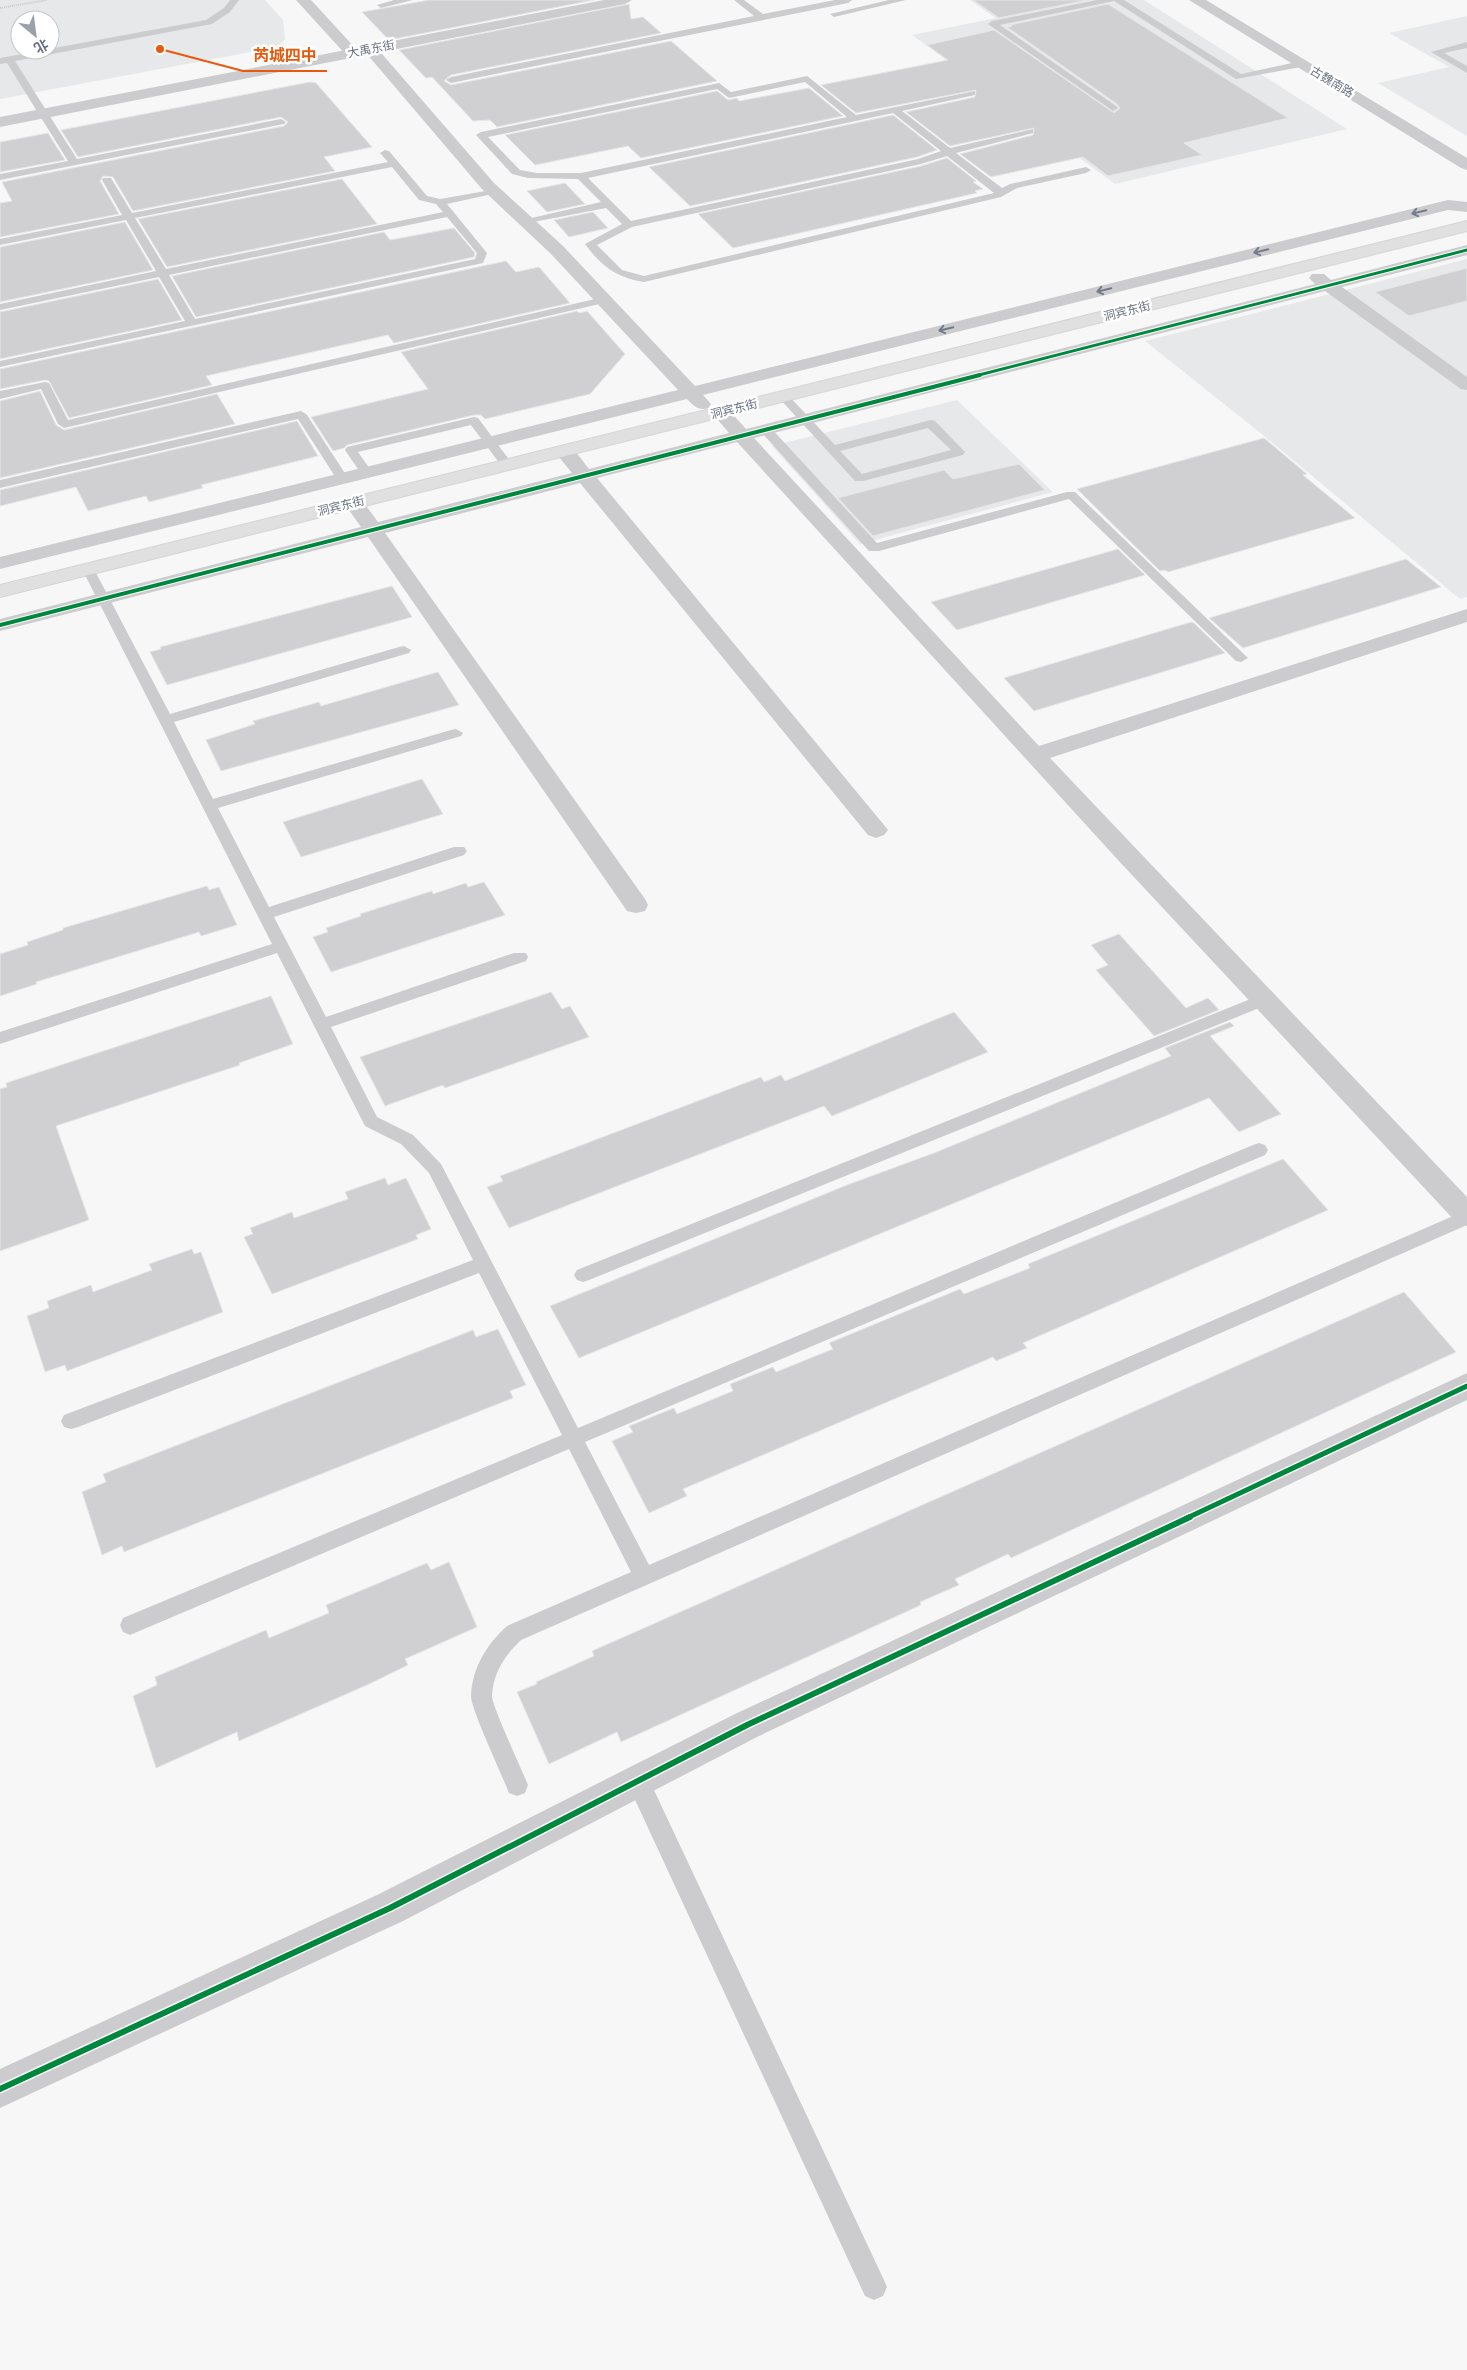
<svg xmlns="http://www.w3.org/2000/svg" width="1467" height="2370" font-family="'Titillium Web','Noto Sans SC',sans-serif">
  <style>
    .built { fill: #e7e8e9; fill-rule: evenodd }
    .building { fill: #d0d0d2; stroke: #e6e6e6 }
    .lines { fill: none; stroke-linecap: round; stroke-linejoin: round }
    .primary-casing { stroke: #d4d5d6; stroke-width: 2 }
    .path { stroke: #c9cacb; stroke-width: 2; stroke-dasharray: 1 1; stroke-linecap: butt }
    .service { fill: #ccccce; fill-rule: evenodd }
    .minor { fill: #ccccce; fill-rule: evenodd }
    .tertiary { fill: #ccccce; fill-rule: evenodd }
    .primary { fill: #e0e0e1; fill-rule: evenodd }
    .cycleway-far3-casing { stroke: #fff; stroke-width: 5 }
    .cycleway-far2-casing { stroke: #fff; stroke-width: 6 }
    .cycleway-far1-casing { stroke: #fff; stroke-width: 8 }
    .cycleway-casing { stroke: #fff; stroke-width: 9 }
    .cycleway-far3 { stroke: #00873e; stroke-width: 3 }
    .cycleway-far2 { stroke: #00873e; stroke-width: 4 }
    .cycleway-far1 { stroke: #00873e; stroke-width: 5 }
    .cycleway { stroke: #00873e; stroke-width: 6 }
    .oneway { stroke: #747c8b }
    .labels { text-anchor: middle; stroke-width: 5; stroke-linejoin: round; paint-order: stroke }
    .far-street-label { font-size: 12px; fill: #6a7384; stroke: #fff }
    .leader { fill: none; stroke: #e8590c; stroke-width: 2 }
    .callout-dot { fill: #e8590c; stroke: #fff; stroke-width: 2 }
    .callout-label { font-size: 16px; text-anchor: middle; font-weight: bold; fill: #e8590c; stroke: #fff; stroke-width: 5; stroke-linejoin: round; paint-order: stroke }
  </style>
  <rect width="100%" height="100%" fill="#f7f7f7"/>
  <path class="built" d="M0 0H265L283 20 285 39 278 47 0 99ZM20 20H50V50H20Z
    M970 0H1144L1347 129 1115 184 912 35 996 18Z
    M1467 16V136L1378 83 1449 67 1389 33Z
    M1467 259V597L1460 599 1263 435 1145 341Z
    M957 400 1053 492 860 544 772 446Z"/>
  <path class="building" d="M429 0H594L389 40 362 12Z
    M973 0H1087L999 18Z
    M629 4 631 19 643 17 661 33 451 75 444 81 451 85 671 41 717 81 497 127 490 120 473 121 432 77 426 78 399 50Z
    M1108 4 1288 118 1184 143 1202 155 1108 176 1083 157 991 177 960 154 1033 135 1034 128 950 146 906 112 975 97 976 90 856 113 821 85 948 60 927 45 994 30 1114 113 1120 108 1117 104 1007 27 1012 26 1010 25Z
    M310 82 316 83 372 147 324 157 335 171 133 211 113 177 103 176 100 181 119 214 0 237V203L12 201 2 182 284 126 288 122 281 117 78 157 61 130Z
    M809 88 843 116 641 158 628 146 535 165 505 135 717 91 728 100 737 98 739 101Z
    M893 115 937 150 917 157 690 206 649 167Z
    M48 133 65 160 0 172V142Z
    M947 158 976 181 973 182 983 189 975 191 977 193 733 248 698 214 921 166Z
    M342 179 377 224 167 267 138 219Z
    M565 183 585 204 547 212 527 191Z
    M593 212 608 228 569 237 554 220Z
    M125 222 153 270 0 302V247Z
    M454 228 475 253 474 257 196 317 172 276 384 232 390 240Z
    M506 261 516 272 539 267 570 303 394 343 388 335 206 376 212 385 69 418 49 381 45 380 0 389V369Z
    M1467 268V301L1409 316 1375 292Z
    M158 279 182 320 0 359V312Z
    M577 311 579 313 587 311 625 354 590 394 485 419 481 415H474L347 445 344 448 333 451 311 417 428 389 401 352Z
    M40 391 56 425 64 430 217 394 235 424 0 478V401Z
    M297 421 318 456 201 485 203 488 149 502 146 496 88 511 76 487 0 506V490Z
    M1264 438 1307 474 1303 475 1355 518 1168 572 1165 570 1160 571 1077 489Z
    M1019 464 1045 490 873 536 838 498 944 470 953 479Z
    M1118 549 1145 575 957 630 931 602Z
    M1406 559 1441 587 1243 648 1209 618Z
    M392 586 412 617 167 685 150 652 161 649 160 647Z
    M1191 622 1194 623 1225 653 1034 711 1004 678Z
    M438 672 459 705 221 771 206 740 255 724 253 721 319 702 321 706Z
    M422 779 443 814 301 857 283 822Z
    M484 882 505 915 331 972 313 937 328 932 326 928 361 916 360 914 432 891 433 894 466 883 468 887Z
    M207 886 209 890 219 887 237 925 201 936 199 932 36 982 37 984 0 996V954L28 945 27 942 63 930V928Z
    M1119 934 1186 1008 1208 998 1219 1010 1154 1036 1096 970 1108 965 1091 945Z
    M551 992 562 1009 570 1006 589 1037 445 1088 443 1085 385 1106 360 1057Z
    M271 996 293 1044 239 1063 240 1065 56 1126 89 1220 0 1251V1089L7 1087 6 1083Z
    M954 1012 988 1052 832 1116 824 1106 509 1228 487 1187 503 1181 500 1176 761 1077 764 1082 781 1075 785 1081Z
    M1230 1022 1234 1026 1210 1036 1281 1114 1239 1132 1209 1098 579 1358 550 1306 847 1185 934 1153 1171 1056 1165 1048Z
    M1283 1159 1328 1210 1023 1343 1027 1348 996 1361 993 1357 683 1489 687 1496 649 1513 612 1441 633 1432 629 1426 674 1408 677 1414 733 1391 730 1384 773 1367 776 1372 833 1349 829 1343 960 1289 964 1294 1030 1268 1028 1264Z
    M385 1178 388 1185 406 1178 431 1229 416 1235 418 1239 272 1294 244 1237 253 1234 250 1228 292 1212 294 1218 348 1199 345 1192Z
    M192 1249 194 1254 201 1252 223 1312 67 1371 65 1365 45 1372 27 1316 49 1308 47 1301 91 1285 93 1292 152 1270 149 1264Z
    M1404 1292 1456 1352 1011 1558 1008 1554 955 1579 959 1585 920 1602 921 1605 621 1742 617 1732 549 1764 517 1692 537 1684 536 1682 594 1656 592 1651Z
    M498 1329 526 1385 510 1391 513 1398 124 1552 122 1546 102 1555 82 1492 106 1482 103 1474 473 1330 476 1337Z
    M449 1562 477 1627 405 1659 408 1665 367 1685 239 1741 237 1732 156 1768 133 1696 157 1685 155 1677 266 1630 269 1638 329 1613 326 1605 427 1563 431 1570Z"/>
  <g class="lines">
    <g class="primary-casing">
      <path id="primary" d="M1467 221V231L0 597V585Z"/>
    </g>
    <path class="path" d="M0 8 47 0"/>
    <path class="service" d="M230 0H239L230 12 212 24 15 61 77 159 281 119 286 122 284 124 0 180V174L68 161 7 63 0 64V58L206 20 224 8Z
      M394 0H413L381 8 377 5Z
      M734 0H744L763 14 835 0H852L848 3 451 83 446 80 451 77 754 16Z
      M889 0H906L834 17 830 14Z
      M1097 0H1124L1241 74 1301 61 1306 64 1301 67 1236 79 1114 1 1000 25 1116 106 1118 108 1113 111 988 24 992 21Z
      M1467 42V48L1444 53 1467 66V73L1431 52Z
      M807 76 856 115 975 91V95L902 111 950 148 1033 129V133L956 153 1002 188 1010 184 1086 167 1091 170 1086 173 1017 188 1001 197 644 282C617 278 601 266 585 244L622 224 606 208 523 224V220L601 202 578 179 528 178 512 174 476 135 481 132 719 83 731 92ZM805 82 847 117 581 173H537L520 170 488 137 717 89 729 98ZM893 113 941 151 918 159 631 221 588 178ZM947 156 994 193 644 276 622 270 597 245 632 227 921 164Z
      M385 150 389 151 427 196 440 199 497 189V193L447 204 487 253 483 263 0 367V361L185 321 159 277 0 310V304L156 271 126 220 0 245V239L122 215 102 180 103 178H111L132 213 388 162 380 153ZM392 167 419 200 436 204 443 212 166 269 135 218ZM447 217 477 253 475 259 195 319 169 275Z
      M604 297 608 298V302L64 428 58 424 41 389 0 399V391L45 382 49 383 68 420Z
      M783 392 787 394 835 445 931 420 935 421 965 452 963 455 863 481H855L779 398 777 396 779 394ZM928 428 951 450 862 474 840 451Z
      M301 411 307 415 348 478 346 481H338L298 419 0 488V480Z
      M474 417 478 418 511 462 513 465 511 468H503L471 425 358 452 372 472 366 476 362 475 345 450 347 447Z
      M766 426 770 427 877 543 1067 492H1075L1248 658 1241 662 1236 661 1069 499 879 551H869L762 433 760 430Z
      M88 565 94 569 170 714 399 647 404 646 411 650 409 653 174 722 213 799 451 730 456 729 463 733 461 736 218 808 269 907 454 847H464L467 851 464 855 274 917 326 1017 514 953H526L528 957 526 961 331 1027 377 1117 413 1135 441 1164 578 1428 1253 1145 1259 1143 1265 1145 1268 1150 1265 1155 585 1442 649 1565 1467 1210V1225L521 1640C505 1655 493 1673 492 1696 492 1706 522 1770 528 1785L525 1793 517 1796 509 1793C503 1777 470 1707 471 1696 472 1668 487 1644 507 1626L631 1572 569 1449 137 1632 130 1635 123 1632 120 1625 123 1618 562 1435 479 1273 78 1427 71 1429 64 1427 61 1421 64 1415 473 1260 429 1173 401 1144 365 1126 277 953 0 1044V1032L272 944 82 569Z
      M1263 994 1269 996 1271 1000 1269 1004 589 1280 583 1282 577 1280 574 1275 577 1270Z
      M638 1770 646 1773 883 2278 887 2287 883 2296 874 2300 865 2296 630 1789 627 1781 630 1773Z"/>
    <path class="minor" d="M296 0H311L357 50 359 53 357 56H347Z
      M371 46 376 47 494 183 563 246 695 386 1448 200 1467 202V212L1448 210 703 395 711 404 709 408C698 411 694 406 687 399L0 569V557L678 390 551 254 482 189 366 53 364 50Z
      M1467 245V255L1342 287 1467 377V390L1461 389 1325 291 754 438 1039 746 1467 609V622L1050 758 1467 1197V1226L1457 1223 1118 860 737 442 597 478 884 825 888 830 884 835 876 838 868 835 580 483 385 533 645 899 648 905 645 911 636 913 627 911 368 537 0 631V619L361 527 344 503 347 499 354 497 361 499 378 522 572 473 554 451 557 447C573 443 580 458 589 469L729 433 711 412 713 408H727L746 429 1315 284 1309 278 1312 274H1324L1331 280Z
      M1467 1373V1400L759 1736 403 1921 0 2108V2069L377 1895 735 1714Z"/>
    <path class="tertiary" d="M604 0H632L625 4 0 127V117Z
      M1189 0H1206L1467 158V170L1461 168Z"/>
    <use href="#primary" class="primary"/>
    <g class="cycleway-far3-casing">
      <path id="cycleway-far3" d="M975 376 1467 250"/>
    </g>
    <g class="cycleway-far2-casing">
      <path id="cycleway-far2" d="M0 625 980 375"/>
    </g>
    <g class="cycleway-far1-casing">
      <path id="cycleway-far1" d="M1187 1518 1467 1386"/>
    </g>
    <g class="cycleway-casing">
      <path id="cycleway" d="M0 2089 390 1908 747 1725 1190 1517"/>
    </g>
    <use href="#cycleway-far3" class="cycleway-far3"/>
    <use href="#cycleway-far2" class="cycleway-far2"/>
    <use href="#cycleway-far1" class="cycleway-far1"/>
    <use href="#cycleway" class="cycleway"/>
  </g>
  <defs><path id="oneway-shaft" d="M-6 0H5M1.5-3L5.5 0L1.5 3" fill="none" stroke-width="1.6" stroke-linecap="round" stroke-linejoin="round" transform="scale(1.25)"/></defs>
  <g class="oneway">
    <use href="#oneway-shaft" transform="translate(1419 212) rotate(166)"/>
    <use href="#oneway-shaft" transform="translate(1261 251) rotate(166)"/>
    <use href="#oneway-shaft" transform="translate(1104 290) rotate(166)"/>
    <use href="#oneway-shaft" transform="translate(946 329) rotate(166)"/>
  </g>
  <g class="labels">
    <g class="far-street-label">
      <text transform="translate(371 49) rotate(-11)" y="4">大禹东街</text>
      <text transform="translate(1332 82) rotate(31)" y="4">古魏南路</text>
      <text transform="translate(1127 311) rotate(-14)" y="4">洞宾东街</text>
      <text transform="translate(734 409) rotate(-14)" y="4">洞宾东街</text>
      <text transform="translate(341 506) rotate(-14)" y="4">洞宾东街</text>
    </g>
  </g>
  <path class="leader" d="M160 49L243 71H327"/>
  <circle class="callout-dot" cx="160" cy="49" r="5"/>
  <g class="callout-label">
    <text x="285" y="61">芮城四中</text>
  </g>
  <g transform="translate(35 35) rotate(151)"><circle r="24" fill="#ffffff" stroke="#c3c7ce"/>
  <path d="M0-4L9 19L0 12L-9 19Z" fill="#9ba1ac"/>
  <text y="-8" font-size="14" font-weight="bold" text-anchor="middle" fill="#6a7384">北</text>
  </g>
</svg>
